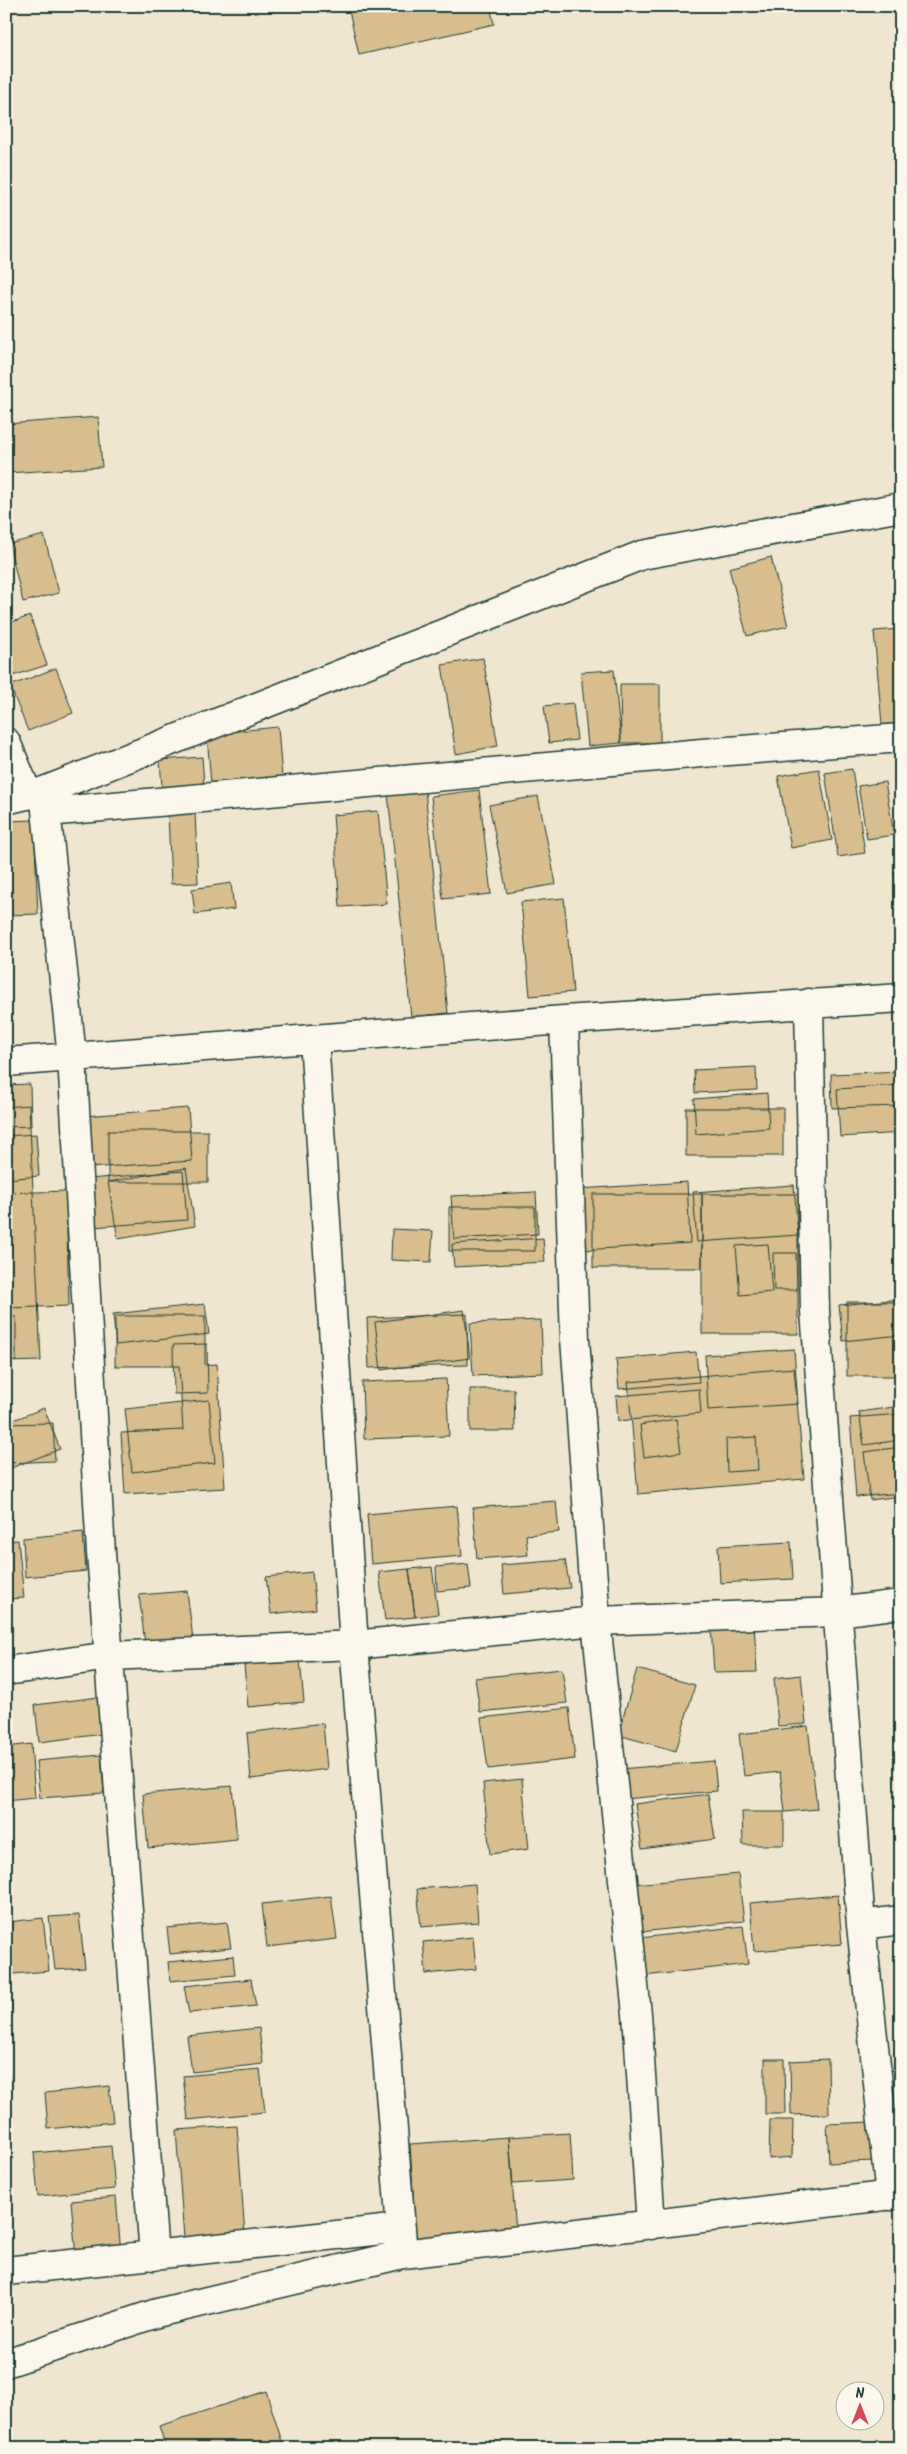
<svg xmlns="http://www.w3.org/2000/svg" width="907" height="2454" font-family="Kalam,sans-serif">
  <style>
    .building { fill: #d8be8e; stroke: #1f3d34 }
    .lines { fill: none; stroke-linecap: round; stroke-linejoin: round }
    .minor-casing { stroke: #1f3d34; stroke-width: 31 }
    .minor { stroke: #fbf7ec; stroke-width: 28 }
  </style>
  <rect width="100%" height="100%" fill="#f0e6d0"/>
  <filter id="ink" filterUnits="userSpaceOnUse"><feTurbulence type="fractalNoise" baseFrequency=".02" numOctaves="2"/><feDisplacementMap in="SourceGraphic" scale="10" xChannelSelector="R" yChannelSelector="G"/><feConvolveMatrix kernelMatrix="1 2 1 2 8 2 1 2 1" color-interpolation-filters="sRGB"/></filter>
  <g filter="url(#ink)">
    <path class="building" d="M348 6H490L494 24 359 55Z
      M98 417 102 467 6 473V424Z
      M6 486 13 537 6 538Z
      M44 535 59 593 23 602 9 544Z
      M771 557 788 626 747 636 729 568Z
      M30 616 47 665 6 678V624Z
      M901 629V723L882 725 874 631Z
      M483 658 498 746 456 754 442 665Z
      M56 668 73 713 28 731 10 686Z
      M614 670 621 743 588 746 581 672Z
      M620 684H660V743H621Z
      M573 703 577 740 549 743 544 706Z
      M278 727 282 778 211 785 207 734Z
      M202 757 204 784 162 787 160 760Z
      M819 769 832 840 791 848 778 776Z
      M852 769 865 853 838 857 825 773Z
      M885 782 894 835 867 839 858 786Z
      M425 790 448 1013 411 1017 388 794Z
      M479 790 491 894 443 899 431 796Z
      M538 796 556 884 507 893 489 805Z
      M378 811 387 904 340 907 333 815Z
      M195 812 198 883 171 884 168 813Z
      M34 820 38 914 6 915V821Z
      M894 872H901V934Z
      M231 883 234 909 195 914 192 889Z
      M564 898 573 992 530 996 521 902Z
      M756 1067 757 1090 695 1093 694 1070Z
      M901 1071V1106L832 1108 831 1074Z
      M30 1084 31 1126 6 1127V1085Z
      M901 1085V1133L840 1137 837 1089Z
      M767 1093 769 1128 696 1134 694 1099Z
      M29 1105 41 1361 6 1362V1107Z
      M188 1108 192 1161 89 1168 85 1116Z
      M686 1108H783V1156H686Z
      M108 1131H208V1182H108Z
      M36 1134 39 1176 6 1179V1136Z
      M186 1168 195 1226 118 1239 108 1182Z
      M183 1171 187 1220 92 1227 89 1179Z
      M687 1182 690 1243 583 1250 579 1189Z
      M794 1185 798 1235 697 1242 693 1192Z
      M66 1191 69 1306 6 1308V1193Z
      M536 1192 538 1234 454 1239 451 1196Z
      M593 1194H702V1268H593Z
      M702 1194H798V1334H702Z
      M449 1207H535V1251H449Z
      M392 1229 433 1231 431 1262 391 1260Z
      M543 1238 545 1262 454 1267 452 1244Z
      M768 1244 772 1292 740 1295 736 1246Z
      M773 1253H796L797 1290H774Z
      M901 1299V1335L843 1341 839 1305Z
      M847 1302H901V1376H847Z
      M205 1304 209 1334 116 1345 113 1314Z
      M464 1310 470 1358 381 1370 375 1322Z
      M467 1314 468 1365 369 1368 367 1318Z
      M115 1316H205V1365L217 1364 225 1488 125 1494 121 1433 183 1430 179 1366H115Z
      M6 1317H16V1361H6Z
      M541 1320 543 1373 473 1376 470 1323Z
      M207 1344 208 1393 174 1394 173 1345Z
      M794 1349 798 1404 708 1410 705 1355Z
      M696 1352 699 1382 619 1389 616 1359Z
      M794 1368 804 1479 638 1494 628 1382Z
      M446 1379 449 1436 364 1439 362 1382Z
      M470 1389H514L515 1431H470Z
      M699 1389 701 1413 618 1421 616 1396Z
      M209 1400 215 1463 132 1472 125 1409Z
      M901 1406V1440L864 1445 859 1412Z
      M44 1408 60 1449 6 1470V1423Z
      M901 1414V1493L856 1497 850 1418Z
      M676 1419 681 1452 644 1457 640 1425Z
      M53 1423 55 1461 6 1463V1424Z
      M756 1437 758 1470 727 1472 726 1439Z
      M901 1447V1496L870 1500 864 1452Z
      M556 1501 559 1532 526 1535 528 1555 477 1559 473 1508Z
      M457 1506 462 1556 371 1564 367 1514Z
      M83 1532 86 1571 25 1577 23 1538Z
      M18 1540 24 1598 6 1599V1541Z
      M791 1542 793 1579 720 1583 718 1546Z
      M565 1560 570 1588 504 1594 501 1565Z
      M468 1564 471 1588 437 1591 436 1567Z
      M432 1567 438 1614 415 1617 409 1569Z
      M409 1569 415 1617 385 1620 379 1572Z
      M312 1572 316 1609 271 1614 266 1577Z
      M187 1591 193 1639 145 1644 139 1595Z
      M754 1624 757 1672 714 1673 711 1625Z
      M300 1660 304 1702 248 1707 244 1665Z
      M562 1669 567 1703 480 1712 475 1678Z
      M637 1669 695 1685 676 1751 618 1735Z
      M801 1675 806 1724 778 1726 774 1678Z
      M99 1697 103 1734 39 1742 35 1705Z
      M569 1708 575 1759 488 1769 481 1718Z
      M323 1723 327 1769 251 1779 247 1733Z
      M808 1726 817 1809 785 1812 780 1772 744 1776 739 1734Z
      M31 1744 35 1798 6 1801V1747Z
      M101 1755 104 1793 40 1798 36 1761Z
      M714 1761 717 1791 623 1799 620 1769Z
      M522 1779 529 1849 490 1854 483 1783Z
      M232 1786 237 1839 148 1848 143 1794Z
      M708 1794 715 1839 642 1849 635 1804Z
      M742 1812H784V1845H743Z
      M738 1874 744 1921 640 1932 635 1884Z
      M475 1884 478 1922 421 1927 417 1889Z
      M838 1895 842 1944 754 1951 750 1903Z
      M331 1896 337 1939 267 1947 262 1904Z
      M79 1915 85 1968 55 1970 49 1917Z
      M43 1918 49 1971 13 1974 7 1922Z
      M227 1922 231 1948 170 1954 167 1928Z
      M743 1926 748 1964 644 1976 640 1938Z
      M473 1937 476 1969 426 1974 423 1942Z
      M233 1956 235 1975 170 1981 168 1962Z
      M251 1979 256 2006 189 2013 184 1986Z
      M6 1980H8L12 2009 6 2010Z
      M259 2028 263 2064 192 2072 187 2036Z
      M6 2044 11 2088 6 2089Z
      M765 2059H784L785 2114H765Z
      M828 2059 829 2114 791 2115 790 2061Z
      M260 2069 265 2112 188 2120 183 2076Z
      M109 2086 113 2122 48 2129 45 2093Z
      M770 2120H793L792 2157 769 2159Z
      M871 2122 873 2161 829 2163 827 2124Z
      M237 2126 245 2235 184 2238 176 2130Z
      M570 2133 573 2180 513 2184 509 2137Z
      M509 2137 516 2233 416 2240 410 2144Z
      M111 2146 115 2189 38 2196 34 2153Z
      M116 2197 121 2253 76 2257 71 2201Z
      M6 2213 9 2243H6Z
      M266 2391 284 2448H166L159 2426Z"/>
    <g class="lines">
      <g class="minor-casing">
        <path id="minor" d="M6 742 28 795
          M44 791 72 1057 101 1553 154 2256
          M6 800 44 791 642 555 901 507
          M47 812 702 753 901 738
          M809 1003 815 1311 861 1925 890 2196
          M564 1020 575 1339 596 1621 637 2014 651 2225
          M314 1039 354 1645 403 2254
          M6 1062 564 1020 901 998
          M6 1671 109 1656 354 1645 596 1621 837 1612 901 1604
          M861 1925 901 1920
          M6 2271 401 2228
          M6 2363 157 2313 403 2254 901 2194"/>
      </g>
      <use href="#minor" class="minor"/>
    </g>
  </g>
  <rect width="907" height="2454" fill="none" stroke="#fbf7ec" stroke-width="25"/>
  <rect x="12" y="12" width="882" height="2429" fill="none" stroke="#1f3d34" stroke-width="2" filter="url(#ink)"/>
  <g transform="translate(860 2406)"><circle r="24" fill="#fbf7ec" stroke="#a3ada2"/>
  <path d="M0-4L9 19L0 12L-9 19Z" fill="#d1495b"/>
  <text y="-8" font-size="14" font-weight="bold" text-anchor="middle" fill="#1f3d34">N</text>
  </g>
</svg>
